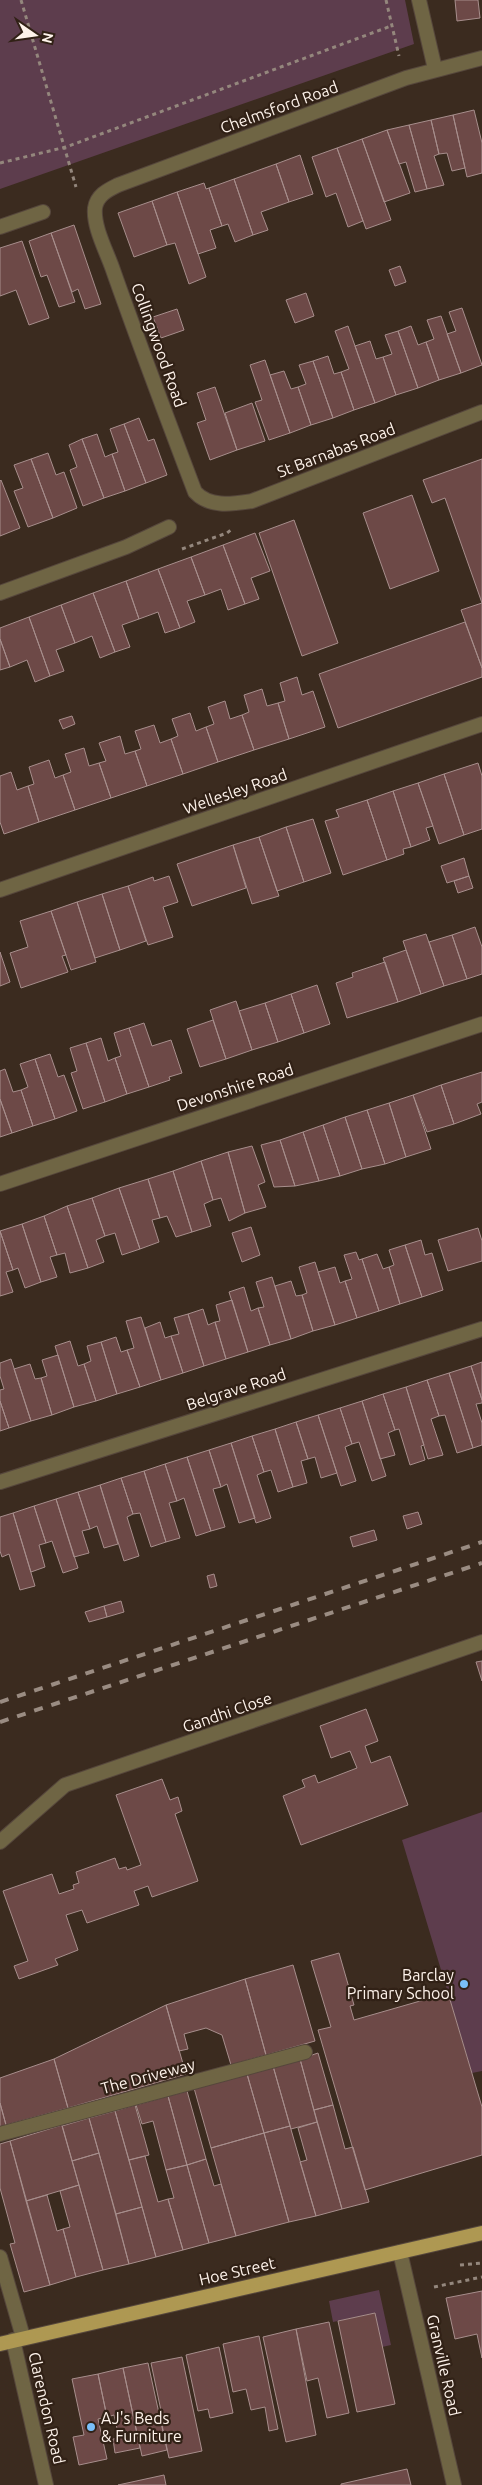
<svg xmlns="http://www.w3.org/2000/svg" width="482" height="2485" font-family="Ubuntu,sans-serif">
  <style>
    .green { fill: #5d3d4d }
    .building { fill: #6d4947; stroke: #a78e8c }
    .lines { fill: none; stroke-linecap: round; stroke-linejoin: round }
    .service-casing { stroke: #56473c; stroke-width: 16 }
    .minor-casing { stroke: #56473c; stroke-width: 16 }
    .primary-casing { stroke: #56473c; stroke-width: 16 }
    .path { stroke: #94877d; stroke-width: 3; stroke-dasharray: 4 4; stroke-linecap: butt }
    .service { stroke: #6f6544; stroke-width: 14 }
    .minor { stroke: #6f6544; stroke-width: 14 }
    .primary { stroke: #ae9852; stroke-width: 14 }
    .rail { stroke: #9a8c82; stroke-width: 4; stroke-dasharray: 9 9; stroke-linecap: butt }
    .poi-dot { fill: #79bff8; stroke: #312116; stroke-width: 2 }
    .labels { text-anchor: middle; stroke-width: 4.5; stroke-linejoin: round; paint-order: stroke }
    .street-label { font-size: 16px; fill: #fef3eb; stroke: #312116 }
    .poi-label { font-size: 16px; fill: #fef3eb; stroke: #312116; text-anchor: end }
  </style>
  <rect width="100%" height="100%" fill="#3b2b1f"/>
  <path class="green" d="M0 0H405L414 44 0 189Z
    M482 1812V2071L472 2073 402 1840Z
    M379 2290 391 2345 382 2347 375 2313 333 2322 329 2301Z"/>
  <path class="building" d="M455 0H478L480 18 457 21Z
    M474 110 482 143V173L467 177 453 115Z
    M453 115 465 168 452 171 447 153 439 154 431 120Z
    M431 120 439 154 434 156 444 185 427 189 409 125Z
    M409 125 427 189 415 192 406 162 399 164 387 130Z
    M387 130 410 193 384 202 362 139Z
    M362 139 391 220 366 229 337 148Z
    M337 148 363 221 348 227 336 193 326 197 312 157Z
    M300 155 313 194 289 202 276 164Z
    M276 164 289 202 261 212 268 230 253 235 234 179Z
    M234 179 253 235 235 242 228 224 222 226 209 188Z
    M204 183 206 189 209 188 222 226 210 230 216 248 198 254 177 192Z
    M177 192 206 277 189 284 175 243 167 245 152 201Z
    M152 201 167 245 134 257 118 213Z
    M74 225 101 304 85 309 78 289 72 292 51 233Z
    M51 233 75 302 59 307 47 275 41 277 29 241Z
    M22 241 49 318 29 325 16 290 0 296V248Z
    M400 266 406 282 395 286 389 270Z
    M306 293 314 316 295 323 286 300Z
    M462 308 482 365 461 373 447 334 456 331 449 312Z
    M177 309 184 330 161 338 153 317Z
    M441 316 461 373 439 380 426 342 434 339 427 320Z
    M348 326 375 403 354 410 341 372 349 369 335 331Z
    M411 326 418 345 426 342 439 380 418 388 398 331Z
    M398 331 418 388 396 395 383 357 392 354 385 335Z
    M370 341 376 359 383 357 396 395 375 403 355 346Z
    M328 356 334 374 341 372 354 410 333 418 313 361Z
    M265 360 290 433 269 440 255 402 262 400 250 365Z
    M313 361 333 418 311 425 298 387 306 384 299 365Z
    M284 371 291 389 298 387 311 425 290 433 270 375Z
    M215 387 237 450 210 460 197 423 206 420 197 393Z
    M252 403 265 441 237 450 225 413Z
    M139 418 148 441 154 439 167 475 146 483 124 424Z
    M124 424 146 483 125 491 112 454 118 452 110 429Z
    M97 434 105 457 112 454 125 491 104 498 82 439Z
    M82 439 104 498 83 506 70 470 77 467 69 445Z
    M48 453 56 475 64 472 77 508 53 518 31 459Z
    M31 459 53 518 28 527 14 491 23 488 14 465Z
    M482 459V668L461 610 482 603 445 498 432 503 423 480Z
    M1 480 20 528 0 536V481Z
    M412 495 439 571 390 589 363 513Z
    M294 520 338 643 302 656 259 533Z
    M255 533 270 571 251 578 259 599 245 604 223 545Z
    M223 545 245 604 228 610 221 589 205 595 191 557Z
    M191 557 205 595 187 601 195 622 180 628 158 569Z
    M158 569 180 628 165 633 158 612 139 619 126 581Z
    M126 581 139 619 122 625 130 647 115 652 93 593Z
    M93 593 115 652 100 658 92 636 75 643 61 605Z
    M61 605 75 643 56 650 64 671 50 676 29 617Z
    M29 617 50 676 35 682 27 660 10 667 0 639V628Z
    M465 622 482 668V677L338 728 319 674Z
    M0 639 10 667 0 670Z
    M297 677 302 695 313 691 325 727 289 739 278 703 285 701 280 683Z
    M262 689 267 706 278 703 289 739 254 750 242 715 249 712 244 695Z
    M225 701 230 719 242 715 254 750 218 762 206 727 214 724 208 707Z
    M190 713 196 731 206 727 218 762 183 774 171 739 178 736 172 719Z
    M72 716 75 724 63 729 59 720Z
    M154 725 160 743 171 739 183 774 147 786 135 751 141 749 135 731Z
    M120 736 125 754 135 751 147 786 111 798 99 763 106 761 99 743Z
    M84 748 89 766 99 763 111 798 75 810 63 775 71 772 65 754Z
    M49 760 55 778 63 775 75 810 39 822 28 786 34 784 29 767Z
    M478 763 482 776V829L464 835 444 774Z
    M11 772 17 790 28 786 39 822 4 834 0 822V776Z
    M444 774 464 835 439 844 418 783Z
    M418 783 433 826 426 828 430 840 411 847 393 791Z
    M393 791 411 847 403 849 404 854 387 860 367 800Z
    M367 800 387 860 343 875 325 821 339 817 336 810Z
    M313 819 331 873 304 882 286 827Z
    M286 827 304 882 277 891 259 837Z
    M259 837 279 896 252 904 233 845Z
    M233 845 246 888 192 906 177 864Z
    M464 858 469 876 447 883 441 866Z
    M169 876 178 902 163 907 173 937 148 945 128 886 153 877 154 881Z
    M469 876 473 888 458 893 454 881Z
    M128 886 146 941 120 950 102 894Z
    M102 894 120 950 95 958 77 902Z
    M77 902 96 962 71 970 51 911Z
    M51 911 66 955 62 956 68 972 21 988 10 953 28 947 20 921Z
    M475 927 482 947V974L467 979 452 935Z
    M426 934 444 986 421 994 403 941Z
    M452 935 467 979 444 986 429 942Z
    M406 950 421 994 398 1002 383 958Z
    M0 952 10 982 0 986Z
    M385 962 398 1002 347 1018 336 983 353 977 352 973Z
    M317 985 330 1024 304 1033 291 994Z
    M291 994 304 1033 278 1042 265 1003Z
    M236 1001 252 1050 226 1059 210 1010Z
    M265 1003 278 1042 252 1050 239 1011Z
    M213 1020 226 1059 200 1067 187 1029Z
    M144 1023 152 1046 171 1040 182 1073 169 1077 170 1080 149 1087 129 1028Z
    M129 1028 149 1087 127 1094 115 1058 121 1056 114 1033Z
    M101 1038 108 1061 115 1058 127 1094 105 1102 86 1043Z
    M86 1043 105 1102 83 1109 71 1073 77 1071 70 1048Z
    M50 1054 58 1077 64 1075 77 1111 55 1119 35 1059Z
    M35 1059 55 1119 33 1126 21 1090 28 1087 20 1064Z
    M5 1069 13 1092 21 1090 33 1126 12 1133 0 1099V1071Z
    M482 1072V1102L477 1104 481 1114 454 1124 441 1085Z
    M441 1085 454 1124 427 1132 413 1095Z
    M413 1095 431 1149 406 1157 389 1103Z
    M0 1099 12 1133 0 1137Z
    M389 1103 406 1157 385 1164 367 1110Z
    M367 1110 385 1164 362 1169 345 1117Z
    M345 1117 362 1169 340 1176 323 1125Z
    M323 1125 340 1176 319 1181 303 1132Z
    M303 1132 319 1181 295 1186 280 1140Z
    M280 1140 295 1186 274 1187 261 1145Z
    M252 1146 265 1182 258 1185 266 1207 245 1213 228 1152Z
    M228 1152 245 1213 229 1221 221 1198 213 1200 201 1161Z
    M201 1161 213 1200 204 1204 211 1226 192 1232 173 1171Z
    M173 1171 192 1232 176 1237 167 1216 160 1218 148 1179Z
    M148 1179 160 1218 152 1220 159 1242 140 1249 119 1188Z
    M119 1188 140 1249 122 1255 115 1233 105 1236 92 1198Z
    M92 1198 105 1236 96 1240 104 1262 88 1268 67 1206Z
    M67 1206 88 1268 70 1273 65 1253 57 1255 44 1216Z
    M44 1216 57 1255 50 1257 57 1277 41 1282 22 1224Z
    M22 1224 41 1282 25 1288 18 1268 13 1270 0 1231Z
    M251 1227 260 1255 242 1262 232 1233Z
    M478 1228 482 1241V1261L448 1271 438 1240Z
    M0 1231 13 1270 6 1272 13 1292 0 1296Z
    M421 1240 425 1255 432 1253 443 1290 422 1297 405 1245Z
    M405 1245 422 1297 400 1304 389 1267 394 1265 389 1250Z
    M356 1252 359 1260 362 1259 379 1311 357 1318 345 1281 352 1279 344 1255Z
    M377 1254 383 1269 389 1267 400 1304 379 1311 362 1259Z
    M315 1262 335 1325 313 1331 302 1295 307 1293 299 1267Z
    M335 1267 340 1283 345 1281 357 1318 335 1325 318 1272Z
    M272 1277 291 1339 270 1345 258 1308 264 1307 256 1282Z
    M291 1281 296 1296 302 1295 313 1331 291 1339 275 1286Z
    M244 1287 251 1311 258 1308 270 1345 248 1352 229 1292Z
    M232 1300 248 1352 226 1359 215 1322 220 1321 216 1305Z
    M203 1309 208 1325 215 1322 226 1359 204 1366 188 1314Z
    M188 1314 204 1366 183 1373 171 1336 179 1334 174 1318Z
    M141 1317 161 1380 140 1387 127 1350 134 1348 126 1321Z
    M160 1322 165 1338 171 1336 183 1373 161 1380 145 1328Z
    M116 1337 121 1352 127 1350 140 1387 117 1394 101 1342Z
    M70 1341 78 1366 84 1364 96 1401 74 1407 55 1346Z
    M101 1342 117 1394 96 1401 84 1364 91 1361 87 1346Z
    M58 1355 74 1407 52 1415 41 1378 47 1376 42 1360Z
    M11 1359 31 1421 9 1428 0 1401V1390L4 1389 0 1376V1363Z
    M482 1362V1400L471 1366Z
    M30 1364 35 1379 41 1378 52 1415 31 1421 14 1369Z
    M471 1366 482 1400V1403L476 1404 482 1423V1445L473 1448 449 1373Z
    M449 1373 473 1448 457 1453 445 1415 439 1416 427 1380Z
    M427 1380 439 1416 431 1419 443 1455 428 1459 406 1387Z
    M406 1387 424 1445 421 1446 425 1460 410 1465 399 1429 395 1430 383 1394Z
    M383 1394 395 1430 388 1433 395 1455 380 1459 362 1401Z
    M0 1401 9 1428 0 1431Z
    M362 1401 386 1476 372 1481 359 1442 352 1444 340 1408Z
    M340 1408 352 1444 345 1447 356 1481 341 1486 318 1415Z
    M318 1415 337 1473 321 1478 315 1457 308 1459 296 1422Z
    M296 1422 308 1459 301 1461 307 1483 293 1487 275 1429Z
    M275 1429 293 1487 278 1492 271 1470 264 1472 252 1436Z
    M252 1436 264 1472 257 1475 271 1518 256 1523 231 1443Z
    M231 1443 255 1518 239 1523 227 1484 221 1487 209 1450Z
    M209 1450 221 1487 213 1489 225 1527 211 1531 187 1457Z
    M187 1457 211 1531 196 1536 184 1498 177 1501 165 1464Z
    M165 1464 177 1501 169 1503 180 1538 166 1542 144 1471Z
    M144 1471 166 1542 151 1547 140 1513 133 1514 121 1478Z
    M121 1478 133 1514 127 1517 139 1556 124 1561 100 1485Z
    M100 1485 118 1544 104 1548 97 1526 90 1529 78 1492Z
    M78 1492 90 1529 82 1531 89 1553 74 1557 56 1499Z
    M56 1499 78 1568 63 1573 52 1541 46 1543 34 1506Z
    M34 1506 46 1543 39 1545 45 1567 31 1572 13 1513Z
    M418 1512 422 1524 407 1529 403 1516Z
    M13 1513 35 1586 20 1590 9 1554 2 1557 0 1551V1517Z
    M374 1530 377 1540 353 1547 350 1537Z
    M214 1574 217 1586 210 1588 207 1576Z
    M121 1601 124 1612 107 1617 104 1606Z
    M104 1606 107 1617 89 1622 85 1612Z
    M482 1661V1681L476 1662Z
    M366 1709 378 1741 365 1746 371 1763 390 1756 408 1805 301 1845 283 1796 305 1787 302 1780 315 1775 318 1783 357 1768 350 1751 331 1758 320 1726Z
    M162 1779 170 1800 178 1797 182 1811 175 1814 198 1881 152 1897 148 1886 134 1891 139 1905 87 1923 82 1910 66 1915 78 1950 55 1959 58 1965 19 1979 14 1966 28 1961 3 1891 52 1874 59 1894 74 1889 73 1885 79 1883 76 1872 115 1858 119 1869 126 1867 127 1870 141 1865 116 1795Z
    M339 1953 354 2005 350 2006 354 2020 448 1993 482 2107V2155L365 2190 318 2030 331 2027 311 1961Z
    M293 1965 315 2041 266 2055 245 1979Z
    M245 1979 266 2055 231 2065 222 2035 206 2028 184 2034 188 2049 179 2051 166 2005Z
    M166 2005 186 2074 68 2108 54 2059Z
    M318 2053 333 2105 314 2110 300 2059Z
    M54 2059 68 2108 6 2125 0 2103V2078Z
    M300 2059 317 2122 291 2129 273 2066Z
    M273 2066 290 2126 264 2133 247 2074Z
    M247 2074 264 2133 211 2148 194 2088Z
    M187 2091 206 2159 187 2165 168 2096Z
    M168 2096 187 2165 166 2170 153 2121 142 2124 136 2105Z
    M0 2103 6 2125 0 2127Z
    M135 2105 149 2155 129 2160 115 2111Z
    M333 2105 345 2149 353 2147 369 2202 342 2209 314 2110Z
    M115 2111 142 2207 116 2214 89 2118Z
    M89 2118 99 2153 72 2161 62 2126Z
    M317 2122 342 2209 316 2216 300 2162 307 2160 298 2128Z
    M62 2125 79 2185 26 2201 10 2141Z
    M290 2126 316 2216 289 2222 264 2133Z
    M264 2133 289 2222 236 2236 211 2148Z
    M10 2141 50 2285 24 2292 10 2244 15 2243 0 2188V2144Z
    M99 2153 129 2264 103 2270 72 2161Z
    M145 2156 158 2202 168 2199 183 2250 156 2257 129 2160Z
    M206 2159 214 2186 221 2184 236 2236 209 2243 187 2165Z
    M187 2165 209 2243 183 2250 168 2199 174 2198 166 2170Z
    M79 2185 103 2270 76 2277 63 2229 70 2227 60 2191Z
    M47 2195 57 2231 63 2229 76 2277 50 2285 26 2201Z
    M142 2207 156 2257 129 2264 116 2214Z
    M482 2291V2358L477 2334 455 2339 446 2298Z
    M375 2313 395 2404 357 2412 338 2321Z
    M329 2322 349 2413 327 2418 318 2378 307 2381 296 2329Z
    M296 2329 316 2435 286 2442 263 2337Z
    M259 2336 278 2429 269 2431 265 2407 251 2410 246 2389 233 2392 223 2344Z
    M219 2347 233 2413 210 2418 208 2409 198 2411 186 2355Z
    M182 2357 202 2451 169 2458 162 2425H164L151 2363Z
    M148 2363 167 2450 142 2456 123 2368Z
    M123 2368 140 2448 115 2453 113 2439 119 2438 114 2415 107 2417 98 2374Z
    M98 2374 107 2417 98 2419 107 2459 79 2465 73 2437 84 2435 72 2379Z
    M407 2469 411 2485H341V2484Z
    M164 2475 166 2485H118Z"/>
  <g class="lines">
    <g class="service-casing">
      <path id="service" d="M0 2134 305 2052
        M0 2257 23 2337"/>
    </g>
    <g class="minor-casing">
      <path id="minor" d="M419 0 435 69
        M482 58 406 78 118 185C108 190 97 195 95 208 93 227 107 252 113 270 139 344 167 418 195 492 210 508 232 504 252 501L482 412
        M0 227 43 212
        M0 593 126 547 169 527
        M0 890 482 724
        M0 1184 482 1024
        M0 1482 482 1329
        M0 1842 65 1785 482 1642
        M400 2252 454 2485
        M13 2340 46 2485"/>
    </g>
    <g class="primary-casing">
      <path id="primary" d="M0 2344 482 2233"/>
    </g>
    <path class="path" d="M21 0 76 187
      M386 0 399 56
      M0 163 66 147 391 26
      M182 549 227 533 232 529
      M460 2265 482 2263
      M434 2287 482 2277"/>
    <use href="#service" class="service"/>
    <use href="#minor" class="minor"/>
    <use href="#primary" class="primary"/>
    <path class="rail" d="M0 1702 482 1542
      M0 1722 482 1563"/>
  </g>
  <g class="poi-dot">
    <circle cx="464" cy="1984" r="5"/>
    <circle cx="91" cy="2427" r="5"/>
  </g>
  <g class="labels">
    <g class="street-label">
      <text transform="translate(279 107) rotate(-20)" y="6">Chelmsford Road</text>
      <text transform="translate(159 345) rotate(70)" y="6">Collingwood Road</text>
      <text transform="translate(336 450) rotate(-21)" y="6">St Barnabas Road</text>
      <text transform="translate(235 791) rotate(-19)" y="6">Wellesley Road</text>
      <text transform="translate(235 1087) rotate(-18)" y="6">Devonshire Road</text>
      <text transform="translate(236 1389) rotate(-18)" y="6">Belgrave Road</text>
      <text transform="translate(227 1712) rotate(-19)" y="6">Gandhi Close</text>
      <text transform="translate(148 2076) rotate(-15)" y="6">The Driveway</text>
      <text transform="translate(237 2271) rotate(-13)" y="6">Hoe Street</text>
      <text transform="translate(444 2365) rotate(77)" y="6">Granville Road</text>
      <text transform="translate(47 2408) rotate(77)" y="6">Clarendon Road</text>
    </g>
    <g class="poi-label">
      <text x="454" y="1981">Barclay<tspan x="454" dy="18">Primary School</tspan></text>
      <text x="101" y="2424" text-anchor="start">AJ's Beds<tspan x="101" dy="18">&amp; Furniture</tspan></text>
    </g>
  </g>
  <g transform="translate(35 35) rotate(103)" stroke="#312116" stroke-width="4" paint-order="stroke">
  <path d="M0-4L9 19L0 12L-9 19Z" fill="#fef3eb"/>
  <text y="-8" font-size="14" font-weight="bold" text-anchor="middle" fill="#fef3eb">N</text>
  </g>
</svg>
